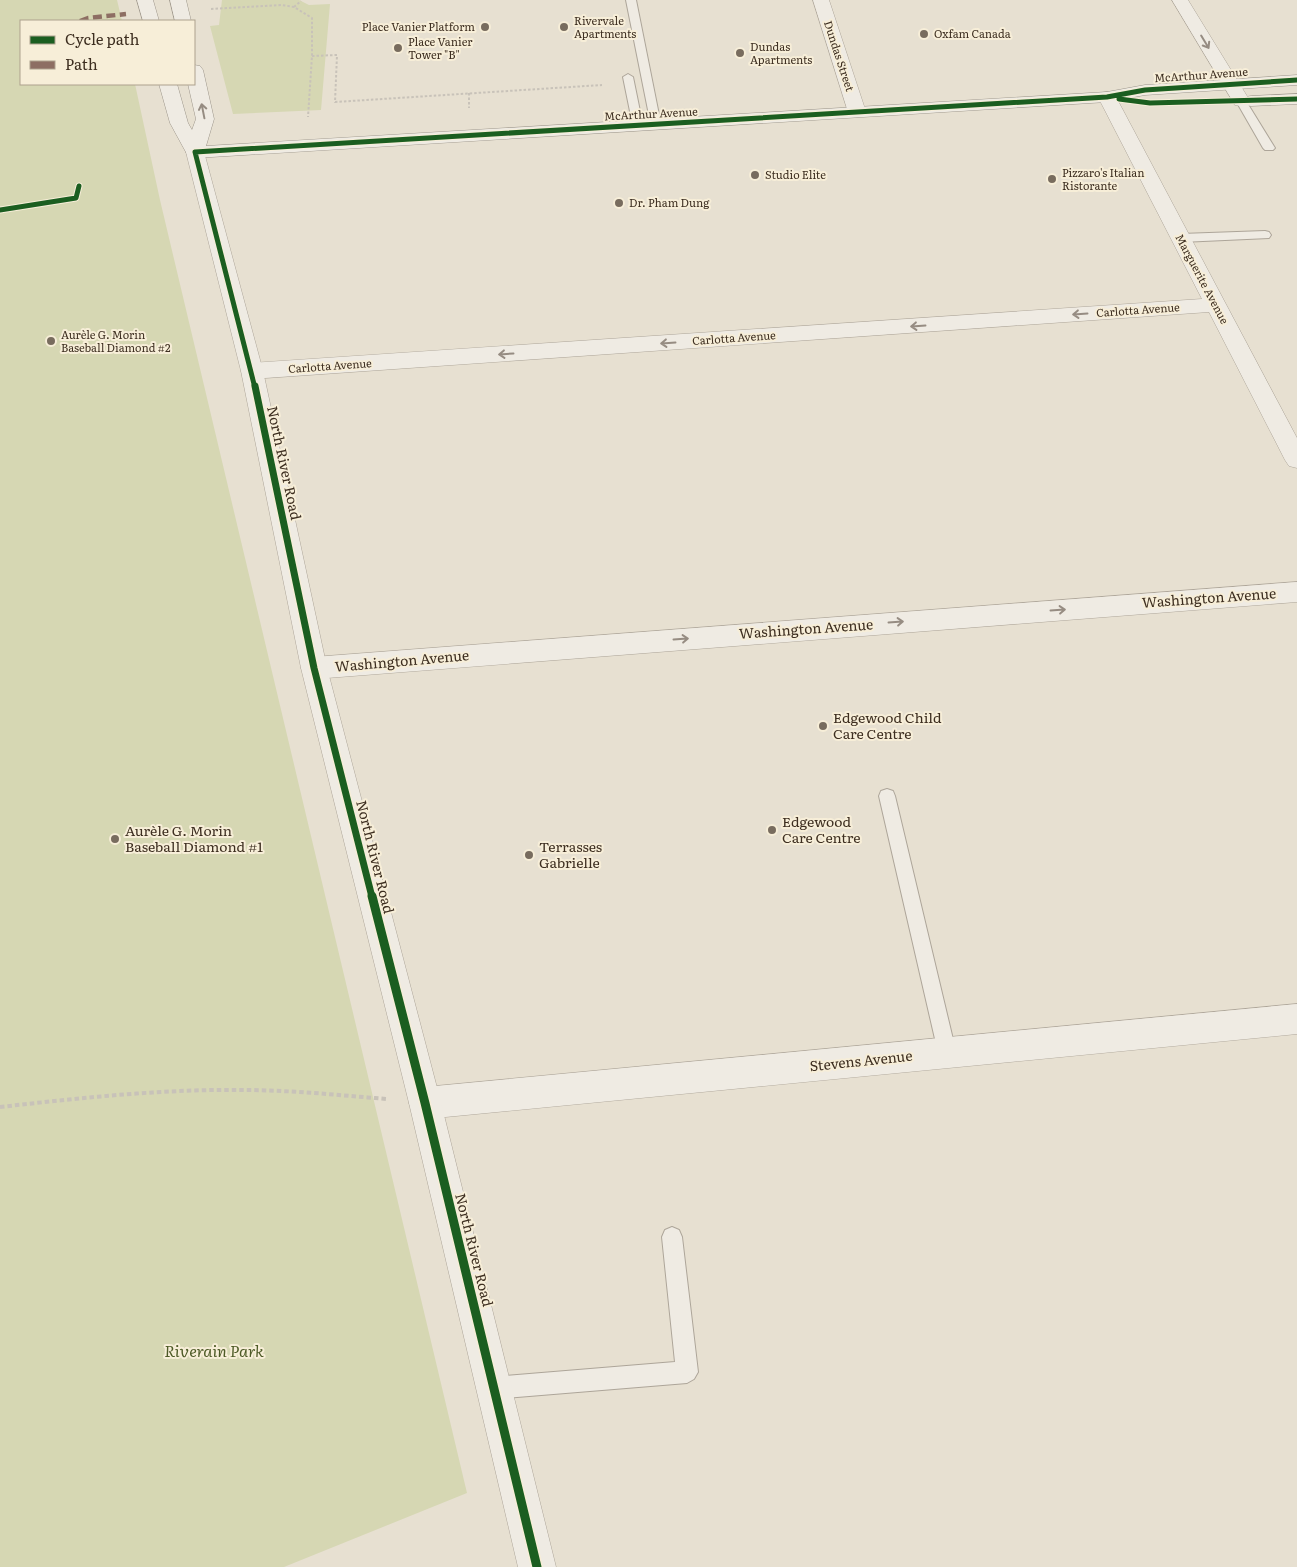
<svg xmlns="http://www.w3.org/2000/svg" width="1297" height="1567" font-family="Literata,serif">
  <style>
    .green { fill: #d6d7b3 }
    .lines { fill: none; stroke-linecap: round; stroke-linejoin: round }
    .service-casing { stroke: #ada599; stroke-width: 2 }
    .minor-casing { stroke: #ada599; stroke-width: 1 }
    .tertiary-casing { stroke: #ada599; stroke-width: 1 }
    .secondary-casing { stroke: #9c958a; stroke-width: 1 }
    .path-far1 { stroke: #c8c2b9; stroke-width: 2; stroke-dasharray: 2.5 2; stroke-linecap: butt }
    .path { stroke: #c8c2b9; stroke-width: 4; stroke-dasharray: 4.5 3; stroke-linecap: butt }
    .service { fill: #efebe3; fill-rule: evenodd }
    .minor { fill: #efebe3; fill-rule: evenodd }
    .tertiary { fill: #efebe3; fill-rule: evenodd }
    .secondary { fill: #efebe3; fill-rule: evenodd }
    .quiet { stroke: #8d6e63; stroke-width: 4.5; stroke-dasharray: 9 4.5; stroke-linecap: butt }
    .cycleway-far2-casing { stroke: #f7eed8; stroke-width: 7 }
    .cycleway-far1-casing { stroke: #f7eed8; stroke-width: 10 }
    .cycleway-casing { stroke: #f7eed8; stroke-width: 12 }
    .cycleway-far2 { stroke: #1b5e20; stroke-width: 5 }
    .cycleway-far1 { stroke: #1b5e20; stroke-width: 7 }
    .cycleway { stroke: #1b5e20; stroke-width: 9 }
    .oneway { stroke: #968c82 }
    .poi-dot { fill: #786c5e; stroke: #f7eed8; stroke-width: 2 }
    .labels { text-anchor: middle; stroke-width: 4; stroke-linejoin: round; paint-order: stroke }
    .far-poi-label { font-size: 11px; fill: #3d2e20; stroke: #f7eed8; text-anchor: start }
    .far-street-label { font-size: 11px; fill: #3d2e20; stroke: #f7eed8 }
    .street-label { font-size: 14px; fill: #3d2e20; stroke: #f7eed8 }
    .poi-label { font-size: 14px; fill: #3d2e20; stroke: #f7eed8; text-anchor: start }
    .near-park-label { font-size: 16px; font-style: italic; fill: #4d5a26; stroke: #f7eed8 }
  </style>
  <rect width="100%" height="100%" fill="#e7e0d1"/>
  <path class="green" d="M0 0H117L122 21H21V84H135L160 200 467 1493 284 1567H0Z
    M222 0H299L309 5 330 4 321 110 233 114 210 26 219 25Z"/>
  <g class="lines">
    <g class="service-casing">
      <path id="service" d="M626 0H636L661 125 660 127H652L651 125Z
        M628 74 633 77 643 126 638 129 633 126 623 77Z
        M1241 98 1246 101 1275 148 1273 150H1265L1263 148 1236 101Z
        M1265 231 1269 232 1271 235 1269 238 1181 242 1175 238 1181 234Z
        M887 789 893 791 895 796 956 1052 954 1058 947 1061 940 1058 938 1052 879 796 881 791Z
        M672 1227 679 1230 682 1237 698 1372 694 1379 687 1383 494 1399 487 1395 483 1388 487 1381 494 1377 675 1362 662 1237 665 1230Z"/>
    </g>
    <g class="minor-casing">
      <path id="minor" d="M813 0H829L866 112 863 116 857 117 851 116 848 112Z
        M1172 0H1188L1250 101 1247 105 1241 106 1235 105Z
        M1107 92 1113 93 1116 97 1297 438V468L1289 466 1285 460 1209 312 252 379 244 376 241 371 244 366 252 363 1202 299 1098 97 1101 93Z
        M1297 582V602L314 679 305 675 301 668 305 661 314 657Z
        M1297 1004V1034L425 1119 414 1114 409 1103 414 1092 425 1087Z"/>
    </g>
    <g class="tertiary-casing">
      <path id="tertiary" d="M195 146 202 148 204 152 263 371 327 668 441 1103 556 1567H518L409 1103 301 668 241 371 186 152 188 148Z"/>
    </g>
    <g class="secondary-casing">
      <path id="secondary" d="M137 0H153L159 21H143Z
        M170 0H186L191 21H175Z
        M194 65 200 66 203 70 214 119 206 146 1107 92 1145 85 1297 75V85L1145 95 1107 102 195 158 188 156 170 123 159 84H177L188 123 192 130 196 119 188 84H194Z
        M1297 94V104L1251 106 1245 105 1242 101 1245 97 1251 96Z"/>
    </g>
    <path class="path-far1" d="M294 7 301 1
      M211 9 282 5 294 7 312 18V56L308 117
      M312 56 337 55 335 102 602 85
      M469 93V108"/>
    <path class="path" d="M0 1107C80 1098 161 1089 242 1090 290 1090 338 1095 386 1099"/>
    <use href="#service" class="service"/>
    <use href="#minor" class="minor"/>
    <use href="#tertiary" class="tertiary"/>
    <use href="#secondary" class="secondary"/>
    <path class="quiet" d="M80 21 88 18 126 14"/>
    <g class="cycleway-far2-casing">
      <path id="cycleway-far2" d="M1119 99 1150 103 1297 99
        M0 210 76 198 79 186
        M255 388 195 152 1107 97 1145 90 1297 80"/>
    </g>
    <g class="cycleway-far1-casing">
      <path id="cycleway-far1" d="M255 386 314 668 372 897"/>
    </g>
    <g class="cycleway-casing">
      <path id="cycleway" d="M372 896 425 1103 537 1567"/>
    </g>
    <use href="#cycleway-far2" class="cycleway-far2"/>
    <use href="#cycleway-far1" class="cycleway-far1"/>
    <use href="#cycleway" class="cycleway"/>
  </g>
  <defs><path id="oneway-shaft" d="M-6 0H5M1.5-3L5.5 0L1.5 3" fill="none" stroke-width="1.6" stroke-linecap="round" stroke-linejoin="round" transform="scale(1.25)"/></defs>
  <g class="oneway">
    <use href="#oneway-shaft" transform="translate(1205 42) rotate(59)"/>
    <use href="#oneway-shaft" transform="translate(203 111) rotate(-101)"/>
    <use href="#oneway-shaft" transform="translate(1080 314) rotate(176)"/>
    <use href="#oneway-shaft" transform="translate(918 326) rotate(176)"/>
    <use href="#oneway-shaft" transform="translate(668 343) rotate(176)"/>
    <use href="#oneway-shaft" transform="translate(506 354) rotate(176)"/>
    <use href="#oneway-shaft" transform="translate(1058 610) rotate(-4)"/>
    <use href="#oneway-shaft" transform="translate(896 622) rotate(-4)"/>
    <use href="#oneway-shaft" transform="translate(681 639) rotate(-4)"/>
  </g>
  <g class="poi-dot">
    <circle cx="485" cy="27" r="5"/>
    <circle cx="564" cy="27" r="5"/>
    <circle cx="924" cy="34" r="5"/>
    <circle cx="398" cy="48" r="5"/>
    <circle cx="740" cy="53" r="5"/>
    <circle cx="755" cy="175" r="5"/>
    <circle cx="1052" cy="179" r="5"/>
    <circle cx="619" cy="203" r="5"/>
    <circle cx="51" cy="341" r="5"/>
    <circle cx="823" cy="726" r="5"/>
    <circle cx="772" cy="830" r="5"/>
    <circle cx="115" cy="839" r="5"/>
    <circle cx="529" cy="855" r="5"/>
  </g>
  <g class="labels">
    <g class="far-poi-label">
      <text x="574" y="25">Rivervale<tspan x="574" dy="13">Apartments</tspan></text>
      <text x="475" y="31" text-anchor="end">Place Vanier Platform</text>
      <text x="934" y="38">Oxfam Canada</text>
      <text x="408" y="46">Place Vanier<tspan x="408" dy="13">Tower "B"</tspan></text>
      <text x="750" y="51">Dundas<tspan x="750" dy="13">Apartments</tspan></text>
      <text x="1062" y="177">Pizzaro's Italian<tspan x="1062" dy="13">Ristorante</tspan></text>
      <text x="765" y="179">Studio Elite</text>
      <text x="629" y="207">Dr. Pham Dung</text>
      <text x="61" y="339">Aurèle G. Morin<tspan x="61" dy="13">Baseball Diamond #2</tspan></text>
    </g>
    <g class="far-street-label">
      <text transform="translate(839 56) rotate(72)" y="4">Dundas Street</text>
      <text transform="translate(1201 75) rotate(-4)" y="4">McArthur Avenue</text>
      <text transform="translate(651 114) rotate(-3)" y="4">McArthur Avenue</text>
      <text transform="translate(1202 279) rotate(62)" y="4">Marguerite Avenue</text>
      <text transform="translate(1138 310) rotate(-4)" y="4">Carlotta Avenue</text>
      <text transform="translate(734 338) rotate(-4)" y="4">Carlotta Avenue</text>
      <text transform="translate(330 366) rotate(-4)" y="4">Carlotta Avenue</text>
    </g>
    <g class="street-label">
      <text transform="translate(284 463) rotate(78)" y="5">North River Road</text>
      <text transform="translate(1209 598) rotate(-4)" y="5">Washington Avenue</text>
      <text transform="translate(806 629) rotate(-4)" y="5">Washington Avenue</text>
      <text transform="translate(402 661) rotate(-5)" y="5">Washington Avenue</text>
      <text transform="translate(375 857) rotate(76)" y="5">North River Road</text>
      <text transform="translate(861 1061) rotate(-6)" y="5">Stevens Avenue</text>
      <text transform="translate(474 1250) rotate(76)" y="5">North River Road</text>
    </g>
    <g class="poi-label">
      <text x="833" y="723">Edgewood Child<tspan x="833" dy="16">Care Centre</tspan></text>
      <text x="782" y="827">Edgewood<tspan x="782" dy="16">Care Centre</tspan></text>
      <text x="125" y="836">Aurèle G. Morin<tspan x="125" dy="16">Baseball Diamond #1</tspan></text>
      <text x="539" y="852">Terrasses<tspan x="539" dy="16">Gabrielle</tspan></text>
    </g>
    <g class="near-park-label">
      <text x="214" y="1357">Riverain Park</text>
    </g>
  </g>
  <rect x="20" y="20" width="175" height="65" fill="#f7eed8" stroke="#ada18e"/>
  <rect x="30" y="36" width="25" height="8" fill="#1b5e20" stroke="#ada18e"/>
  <text x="65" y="45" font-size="15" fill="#3d2e20">Cycle path</text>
  <rect x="30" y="61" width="25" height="8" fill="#8d6e63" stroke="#ada18e"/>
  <text x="65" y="70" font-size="15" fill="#3d2e20">Path</text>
</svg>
